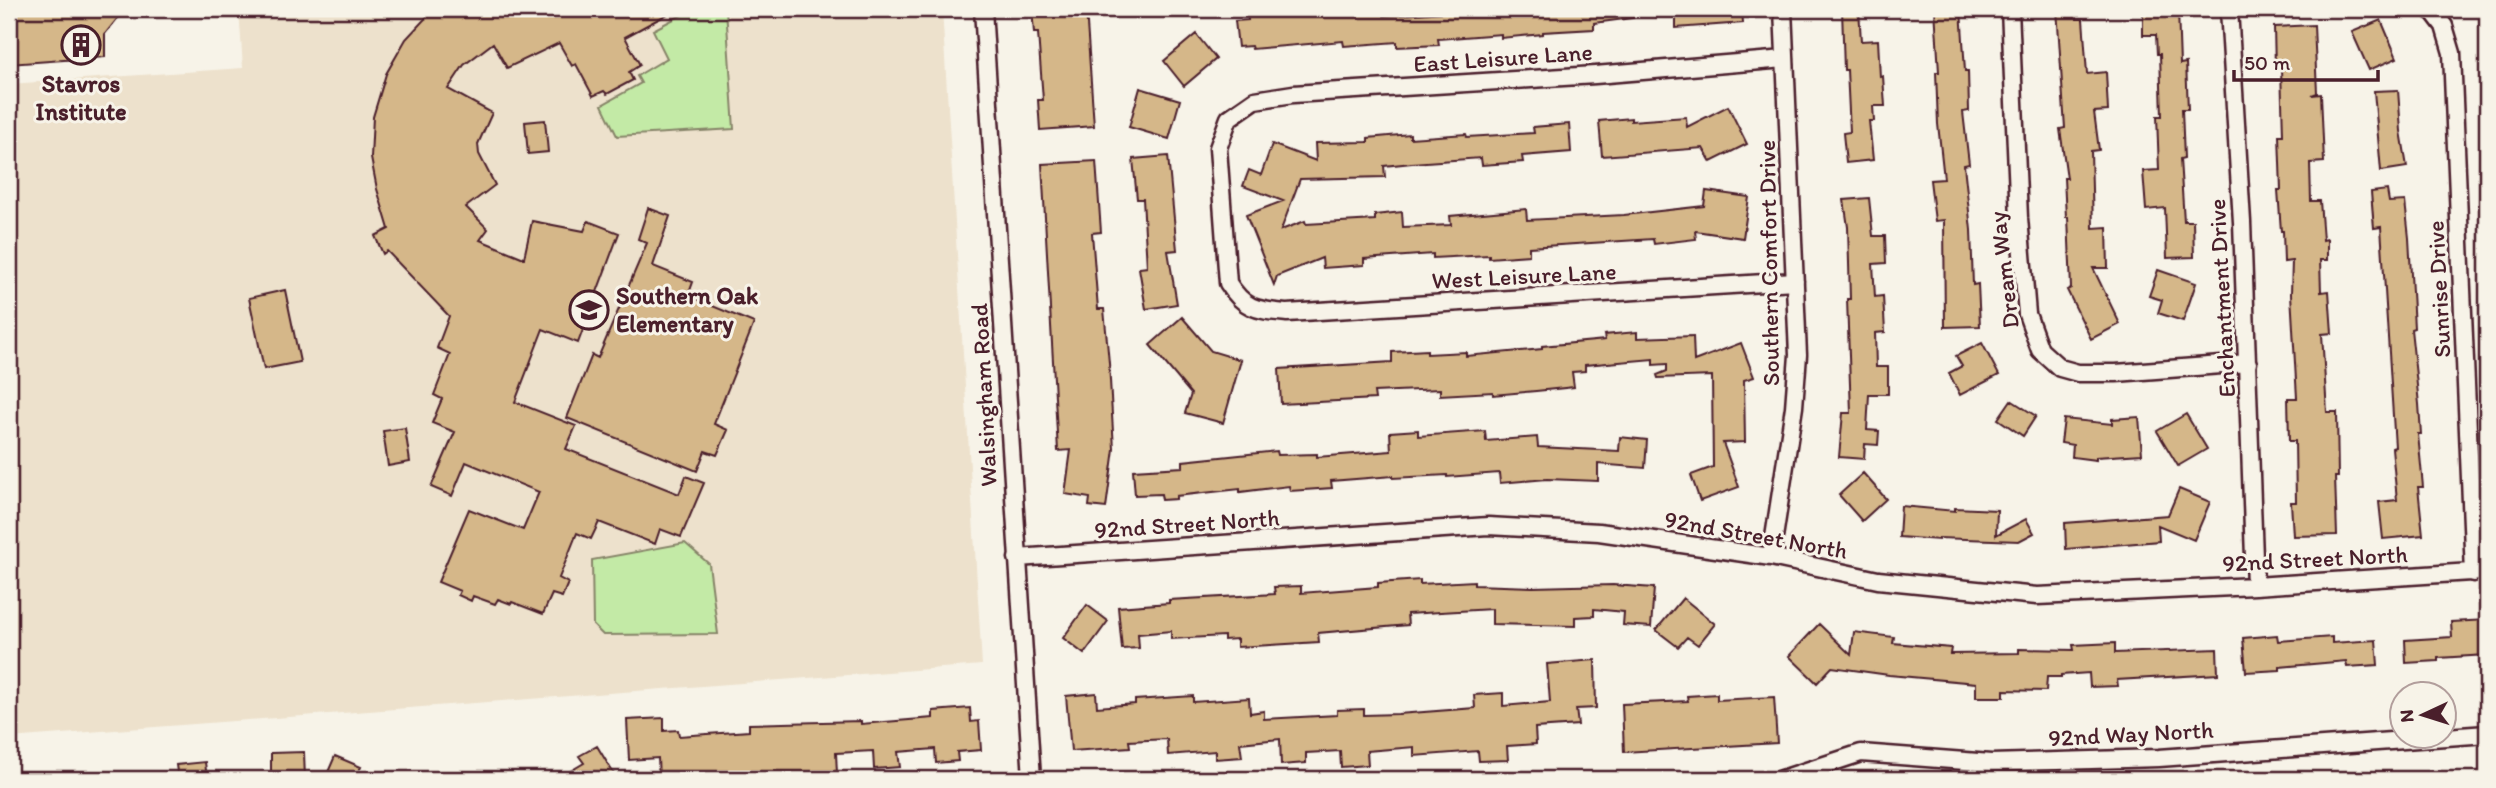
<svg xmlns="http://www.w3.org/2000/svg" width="2496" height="788" font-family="Itim,sans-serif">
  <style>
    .built { fill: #ede1cc }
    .green { fill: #c3eaa6; stroke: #868468; stroke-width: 2 }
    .building { fill: #d5b789; stroke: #4a1f2b; stroke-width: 2 }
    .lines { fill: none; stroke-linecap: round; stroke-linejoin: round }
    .minor-casing { stroke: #4a1f2b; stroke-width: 21 }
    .minor { stroke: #f7f3e8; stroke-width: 16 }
    .labels { text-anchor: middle; stroke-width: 6; stroke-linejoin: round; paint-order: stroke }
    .street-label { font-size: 24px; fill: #4a1f2b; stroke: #f7f3e8 }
    .poi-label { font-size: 24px; font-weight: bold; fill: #4a1f2b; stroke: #f7f3e8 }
  </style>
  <rect width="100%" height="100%" fill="#f7f3e8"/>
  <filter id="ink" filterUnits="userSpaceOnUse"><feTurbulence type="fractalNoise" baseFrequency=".0143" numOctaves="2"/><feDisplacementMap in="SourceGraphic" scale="14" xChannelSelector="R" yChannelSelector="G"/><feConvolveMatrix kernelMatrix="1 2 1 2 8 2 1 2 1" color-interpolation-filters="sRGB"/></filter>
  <g filter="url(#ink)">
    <path class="built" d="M239 9H942L982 665 9 738V84L243 68Z"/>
    <path class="green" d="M693 9H726L734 129 617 136 602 105 641 83 637 76 667 58 653 30Z
      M685 543 709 564 718 634 603 635 593 625 592 560Z"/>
    <path class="building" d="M9 9H125L105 34V57L9 64Z
      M434 9H677L625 37 640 65 629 72 633 80 607 94 604 91 593 96 576 64 572 66 559 43 507 68 493 43 464 65 448 89 492 113 478 144 479 154 495 185 466 207 488 229 480 240 524 258 532 221 584 231 588 221 619 233 578 343 543 329 515 402 576 426 566 449 679 494 686 476 704 483 681 537 660 529 655 544 599 522 591 539 577 533 559 578 568 583 562 597 552 594 543 614 512 602 511 604 498 599 495 604 473 596 471 601 458 595 460 591 438 582 469 509 523 530 539 492 466 462 452 496 431 487 455 432 432 423 442 399 434 395 450 354 437 348 449 316 387 251 383 254 375 236 389 229 377 189 371 158 373 117 386 74 406 39Z
      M1032 9H1086L1094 126 1040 130 1038 100H1043L1038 33H1034Z
      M1266 9H1274V11L1331 9V12L1384 9V16L1447 12V9H1488L1489 16 1552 9H1632L1633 18 1594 23V29L1543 32V34L1501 38V34L1438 39 1439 45 1397 47V42L1344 46 1343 41 1252 49 1251 46 1238 47 1235 21 1248 20 1247 11Z
      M1676 9H1742L1743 23 1676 28Z
      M1842 9H1859L1861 41 1878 40 1880 77 1883 76 1885 106H1873L1874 121H1869L1873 160 1846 163 1843 133 1850 132 1847 70H1844Z
      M1935 9H1961L1965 71H1968L1969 111 1963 112 1969 164 1964 165 1971 230 1973 285 1978 284 1980 326 1945 327 1944 220 1935 221 1930 180 1944 179 1938 124 1936 72H1939Z
      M2057 9H2077V19H2083L2087 74 2106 72 2108 111 2094 112 2099 150 2091 151 2093 228 2107 227 2108 268H2093L2120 324 2091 339 2067 290 2071 288 2068 217H2066L2064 178H2067L2060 129 2065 128Z
      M2178 10 2180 64 2186 63 2188 109H2182L2184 158 2180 159 2184 221H2193L2194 257 2167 258 2165 208 2146 210 2143 171 2159 170 2157 116H2162L2160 54H2157L2156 35H2143V12Z
      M2381 20 2397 58 2369 70 2352 32Z
      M2314 25 2317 93 2312 95 2321 94 2324 162 2310 163 2311 201H2320L2323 240 2327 239V260H2320L2321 292 2329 291 2332 333 2322 334 2327 412H2337L2338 477H2335L2337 535 2293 536 2291 502H2296L2295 441H2289L2288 398H2297L2291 294 2292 261 2284 262 2283 231H2281L2278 190H2281L2279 135H2283L2281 68H2275L2274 27Z
      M1196 34 1216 59 1184 86 1164 61Z
      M1140 88 1180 100 1169 139 1129 127Z
      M2398 90 2401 131 2407 167 2381 171 2374 91Z
      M1728 106 1747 144 1711 162 1703 148 1602 156 1599 121 1631 118V121L1686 117 1687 127Z
      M545 120 548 152 528 154 525 122Z
      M1569 124 1571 152 1522 156 1523 162 1482 165 1481 158 1412 163 1384 166 1385 177 1300 179 1281 230 1305 221 1306 224 1375 220V215L1402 212 1403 227 1451 225 1450 216 1526 209 1527 220 1624 215 1704 206 1706 191 1749 197 1743 238 1695 231 1696 239 1654 244 1653 239 1529 247V255L1489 258V255L1433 258V254L1364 259V265L1323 268 1322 258 1277 276 1274 285 1246 215 1283 201 1243 186 1249 170 1261 175 1272 144 1316 161 1315 143 1368 142V138L1410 134V138L1466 134 1467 137 1534 133 1533 127Z
      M1168 156 1177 250 1168 251 1177 304 1146 309 1139 268 1147 267 1143 199H1137L1133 159Z
      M1096 161 1101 232 1092 233 1098 309H1104L1109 363 1114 449 1106 508 1089 506 1090 498 1065 494 1071 450 1058 451 1042 164Z
      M2387 190 2389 202 2405 201 2409 238 2414 328 2411 329 2419 404 2421 434H2418L2423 487H2418L2423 535 2383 539 2379 502 2397 500 2392 448 2395 447 2381 227 2374 228 2371 192Z
      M1869 198 1873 236H1885L1886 263 1873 264 1875 297 1883 296 1885 332 1875 333 1876 367H1888V394H1869L1867 430 1879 431 1878 445 1865 444 1864 459 1839 457 1843 413H1851L1847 299H1850L1848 227 1844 200Z
      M648 208 670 216 653 266 693 282 688 296 754 323 714 424 728 430 717 455 705 451 697 471 567 418 592 355 598 358 647 243 638 239Z
      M2158 270 2196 283 2183 321 2158 313 2162 300 2149 296Z
      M285 290 300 362 264 369 249 298Z
      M1182 317 1211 351 1241 360 1223 423 1185 413 1191 394 1150 345Z
      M1637 332V338L1693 336 1694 361 1741 343 1754 377 1744 380 1745 442 1723 443 1739 487 1700 501 1691 475 1713 467 1712 376 1658 378 1657 375 1667 371V364L1653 365V359L1585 365V371L1572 372 1574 387 1536 391 1493 395V392L1440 395V389L1374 392 1375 399 1281 404 1279 369 1392 362V352L1427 350V354L1466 352V356L1542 349V346L1605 340 1604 335Z
      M1982 343 1999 375 1960 395 1949 373 1962 366 1956 356Z
      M2011 400 2036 416 2023 436 1998 419Z
      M2186 414 2207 449 2178 466 2157 431Z
      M2139 417 2142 454 2096 457V460L2072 457 2073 445 2061 443 2064 419 2112 424V419Z
      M405 428 410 462 388 466 383 431Z
      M1418 430V436L1485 431 1486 441 1537 437 1538 447 1619 451 1620 437 1647 440 1645 468 1598 464V481L1547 479 1500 483 1499 473 1447 477V475L1393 478V476L1331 481 1332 488 1290 491 1289 486 1240 492V489L1176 496V499L1162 500 1161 494 1135 495 1133 470 1183 467V461L1277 451 1278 455 1317 454V457L1391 451 1390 432Z
      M1863 473 1886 499 1862 521 1839 495Z
      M2179 489 2210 502 2194 540 2158 525 2159 541 2066 549 2065 523 2168 515Z
      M1901 506 1955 511V508L1997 510 1996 535 2026 519 2034 533 2019 541 1939 538V540L1899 537Z
      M1420 580V584L1474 581V585L1533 587 1613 585 1654 588 1651 627 1623 625 1624 612 1594 609V616L1575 617V626L1492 624V609L1407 614 1408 625 1318 633 1319 642 1237 647V639L1224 640V636L1171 639V631L1138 634 1139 648 1122 649 1118 607 1169 603V600L1275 594 1274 587 1301 586V593L1378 587V583Z
      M1683 598 1715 624 1698 645 1687 637 1678 647 1656 630Z
      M1087 605 1108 621 1084 654 1063 638Z
      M2487 620V655L2438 658V661L2406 663 2405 640 2452 637 2451 622Z
      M1819 624 1851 655 1854 632 1894 637 1893 643 1951 648 1950 654 2019 653V649L2074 650 2073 645 2115 643V653L2217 649 2218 674 2117 680 2118 686 2090 687 2089 673 2061 675V677H2047L2046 691 2004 690V697H1976V683L1889 675 1832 667 1817 683 1789 656Z
      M2277 635 2278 641 2332 637V643L2376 640 2378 665 2347 667 2346 661 2280 667V670L2246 672 2243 638Z
      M1595 660 1596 708 1576 709 1578 725 1535 728 1536 744 1507 746 1508 760 1479 761 1478 751 1414 756V747L1367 751 1368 765 1341 767 1340 751 1306 753V763L1281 765 1280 739 1240 743 1242 757 1215 759V751L1168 755 1167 739 1129 741 1130 747 1071 751 1066 696 1096 693 1097 707 1135 704V700L1193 696V702L1249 698 1250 713 1264 711V719L1337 715V710L1364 709V715L1398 714 1475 708 1474 695 1503 693V706L1550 702 1547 664Z
      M1717 694V700L1774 697 1777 743 1624 752 1622 704 1688 701 1687 696Z
      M970 708 971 722 979 721 981 750 957 752 958 761 936 763 935 749 898 752 900 767 874 769 873 751 836 753 837 773 751 779V772L659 779 658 758 629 760 627 720 664 718V731L678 730 679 736 749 731V724L861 721V724L933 718V711Z
      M597 746 617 779H557L584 763 579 756Z
      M304 752 305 779H271V753Z
      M335 756 361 767 355 779H325Z
      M205 762 207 779H178L176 765Z"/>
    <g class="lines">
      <g class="minor-casing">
        <path id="minor" d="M983 9 1032 779
          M2010 9 2019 218 2027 314 2040 350 2060 368 2078 373H2116L2248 363
          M2229 9 2242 222 2255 586
          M2431 9 2444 26 2452 53 2474 573
          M1785 59 1595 75 1293 94 1255 100 1229 118 1218 148 1228 283C1245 310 1257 310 1287 313L1795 281
          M1771 557 1794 407 1798 355 1783 9
          M1017 558 1488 526 1599 532 1771 557 1878 580 2037 596 2255 586 2487 571
          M1782 779 1861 753 1991 763 2159 758 2487 734"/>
      </g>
      <use href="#minor" class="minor"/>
    </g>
  </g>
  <defs>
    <g id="building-ring" transform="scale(2.0125)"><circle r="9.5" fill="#f7f3e8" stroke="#4a1f2b" stroke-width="1.5"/><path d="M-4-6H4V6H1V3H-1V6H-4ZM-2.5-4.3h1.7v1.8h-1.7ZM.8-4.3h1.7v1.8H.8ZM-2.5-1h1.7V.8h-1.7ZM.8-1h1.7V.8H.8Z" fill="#4a1f2b"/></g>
    <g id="school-ring" transform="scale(2.0125)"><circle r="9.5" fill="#f7f3e8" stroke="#4a1f2b" stroke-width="1.5"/><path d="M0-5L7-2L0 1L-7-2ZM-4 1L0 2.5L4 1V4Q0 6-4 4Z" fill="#4a1f2b"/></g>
  </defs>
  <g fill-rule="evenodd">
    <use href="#building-ring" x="81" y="45"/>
    <use href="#school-ring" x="589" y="310"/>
  </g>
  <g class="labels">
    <g class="street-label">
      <text transform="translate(1503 58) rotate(-4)" y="8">East Leisure Lane</text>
      <text transform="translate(1769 263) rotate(-91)" y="8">Southern Comfort Drive</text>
      <text transform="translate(2004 270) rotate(-97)" y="8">Dream Way</text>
      <text transform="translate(1524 276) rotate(-3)" y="8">West Leisure Lane</text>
      <text transform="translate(2439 289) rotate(-93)" y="8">Sunrise Drive</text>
      <text transform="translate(2222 298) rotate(-93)" y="8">Enchantment Drive</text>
      <text transform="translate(984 395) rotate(-93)" y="8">Walsingham Road</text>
      <text transform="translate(1187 524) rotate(-4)" y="8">92nd Street North</text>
      <text transform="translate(1756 535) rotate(10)" y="8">92nd Street North</text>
      <text transform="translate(2315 559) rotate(-3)" y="8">92nd Street North</text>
      <text transform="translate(2131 734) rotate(-3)" y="8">92nd Way North</text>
    </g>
    <g class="poi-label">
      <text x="81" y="92">Stavros<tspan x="81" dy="28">Institute</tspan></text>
      <text x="616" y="304" text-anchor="start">Southern Oak<tspan x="616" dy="28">Elementary</tspan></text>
    </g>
  </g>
  <rect width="2496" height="788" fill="none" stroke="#f7f3e8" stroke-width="35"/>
  <rect x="18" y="18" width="2461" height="753" fill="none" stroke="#4a1f2b" stroke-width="2.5" filter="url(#ink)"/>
  <g transform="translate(2423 715) rotate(266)"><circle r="33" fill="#f7f3e8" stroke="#b29e9c" stroke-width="2"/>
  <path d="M0-5L12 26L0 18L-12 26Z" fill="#4a1f2b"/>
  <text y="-10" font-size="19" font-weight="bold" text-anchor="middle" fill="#4a1f2b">N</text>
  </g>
  <path d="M2234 70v10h144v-10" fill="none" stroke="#4a1f2b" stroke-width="3.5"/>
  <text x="2244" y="70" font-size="21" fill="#4a1f2b" stroke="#f7f3e8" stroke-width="5" paint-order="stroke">50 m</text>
</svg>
